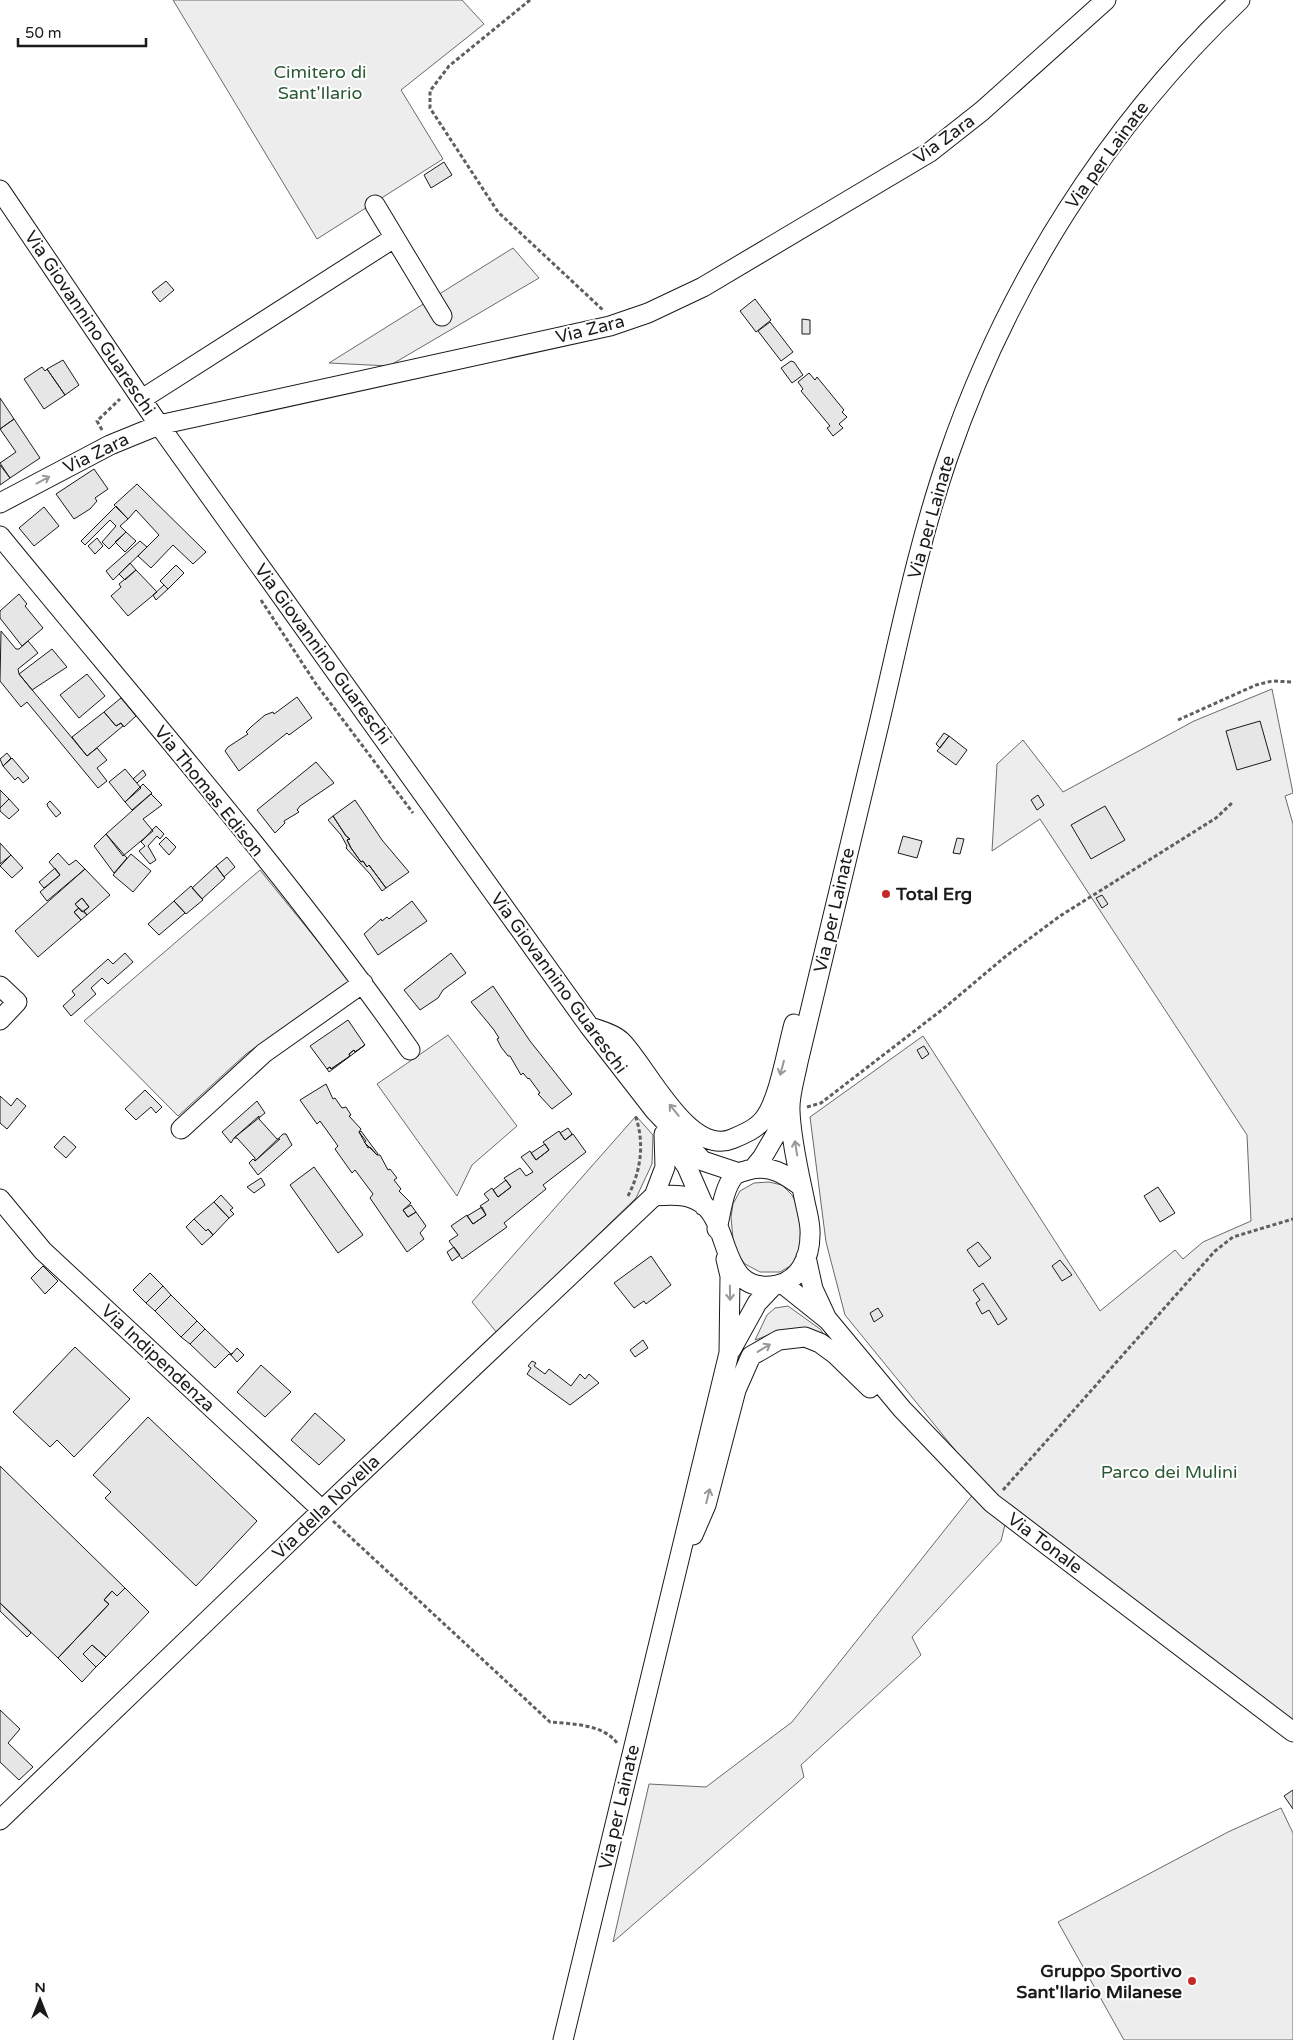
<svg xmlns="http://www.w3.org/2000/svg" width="1293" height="2040" font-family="'Varela Round',sans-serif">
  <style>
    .built { fill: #ededed; stroke: #6a6a6a }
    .building { fill: #e6e6e6; stroke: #1a1a1a }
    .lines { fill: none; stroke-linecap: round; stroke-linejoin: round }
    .minor-casing { stroke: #1a1a1a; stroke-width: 21 }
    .path { stroke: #5f5f5f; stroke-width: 3; stroke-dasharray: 4 2.5; stroke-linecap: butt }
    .minor { stroke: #fff; stroke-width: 19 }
    .oneway { stroke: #989898 }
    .poi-dot { fill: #c62828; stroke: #fff; stroke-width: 2 }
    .labels { text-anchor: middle; stroke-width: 4; stroke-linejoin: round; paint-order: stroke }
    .park-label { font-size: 18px; fill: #2b5a34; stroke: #fff }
    .street-label { font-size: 18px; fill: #1a1a1a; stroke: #fff }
    .poi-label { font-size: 18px; font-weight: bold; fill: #1a1a1a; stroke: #fff; text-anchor: start }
  </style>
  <rect width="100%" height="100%" fill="#fff"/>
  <path class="built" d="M173 0H462L484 24 401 90 443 159 317 239Z
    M513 248 539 278 389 366 329 363Z
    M1272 689 1293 793 1285 796 1293 824V1725L1010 1504 1001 1541 912 1637 921 1655 801 1765 804 1777 613 1942 649 1784 706 1787 792 1722 982 1483 845 1315 826 1242 810 1117 923 1036 1100 1311 1175 1250 1183 1259 1203 1242 1251 1221 1247 1135 1040 819 992 851 997 764 1023 740 1063 792 1194 721Z
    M260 870 350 981 246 1054 178 1116 84 1021Z
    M448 1035 517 1126 472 1165 457 1196 377 1084Z
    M636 1116 653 1135 652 1164 636 1198 497 1333 472 1302Z
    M769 1182 782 1185 792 1195 798 1207 802 1238 798 1254 792 1265 780 1272H760L745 1264 737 1253 733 1239 731 1217 733 1204 740 1191 754 1183Z
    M788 1306 820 1329 827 1339 777 1332 755 1340 767 1315 775 1308Z
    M1281 1808 1293 1833V2040H1124L1058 1922 1228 1832Z"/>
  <path class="building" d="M444 162 452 175 431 188 424 175Z
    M166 281 174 290 160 302 152 292Z
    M755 299 771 320 756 332 740 311Z
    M802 319 810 320V334H802Z
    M770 322 793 352 781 361 758 331Z
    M63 360 79 385 65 395 47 369Z
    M791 361 794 362 803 375 792 383 781 368Z
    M42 367 45 371 47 369 65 395 44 409 24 379Z
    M809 373 815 380 817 377 844 410 842 412 847 417 839 424 843 428 833 436 827 428 830 426 801 391 803 389 798 382Z
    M0 398 14 419 0 429Z
    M14 419 40 458 10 478 0 463 16 452 0 429Z
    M0 465 10 478 0 485Z
    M94 469 108 489 95 498 97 501 90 509 74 519 56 494Z
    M137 484 206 552 193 564 173 545 151 568 138 556 159 535 136 510 128 519 114 505Z
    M116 506 128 519 120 526 126 532 109 549 102 542 116 526 110 520 85 545 81 541Z
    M44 507 59 526 34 546 19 528Z
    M126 532 136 541 125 552 115 542Z
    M97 538 103 546 95 554 88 546Z
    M140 541 147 547 113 580 106 571Z
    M130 563 136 570 125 580 119 574Z
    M176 565 184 573 168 589 160 581Z
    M136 570 157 592 128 616 111 596 121 587 119 584Z
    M164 585 168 589 156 600 153 595Z
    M19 594 27 604 25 606 43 628 22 646 0 618V611Z
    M1 631 16 649H19L28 641 38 653 18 669 19 674 87 756 97 748 107 760 97 768 107 781 98 788 27 702 21 707 0 681Z
    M52 649 67 667 32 690 19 674Z
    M87 674 105 696 79 718 60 695Z
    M297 697 312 718 289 735 287 733 239 771 225 751 228 747 248 734 246 732 252 726 265 715 273 712 274 714Z
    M121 698 136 716 124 727 121 723 116 726 104 712Z
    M104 712 116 726 121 723 123 726 87 756 72 737Z
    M1260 721 1271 760 1237 770 1226 731Z
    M944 733 949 736 940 748 936 744Z
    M949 736 967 750 956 765 937 751Z
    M7 753 11 758 3 766 0 759Z
    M12 758 29 778 23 783 18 777 15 780 3 766Z
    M316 762 334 783 300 806 297 810 299 812 284 821 285 823 275 833 257 810Z
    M125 769 141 788 125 802 109 782Z
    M143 770 146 775 137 783 133 779Z
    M143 784 152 793 132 810 125 802Z
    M0 790 9 799 0 808Z
    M151 794 162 805 143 819 153 831 123 856 106 834Z
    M1038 795 1044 805 1037 810 1031 800Z
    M9 799 19 810 9 819 0 811V808Z
    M355 800 382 840 409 872 386 888 369 865 367 867 363 861 361 862 351 848 347 840 350 839 346 836 333 816Z
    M50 801 61 813 56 817 48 807 47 804Z
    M1105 806 1125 840 1091 859 1071 825Z
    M333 816 346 836 350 839 347 840 351 848 361 862 363 861 367 867 369 865 386 888 382 891 370 874 346 848 347 846 341 835 328 820Z
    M156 826 164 834 160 839 157 836 148 846 156 860 150 864 139 851 145 846 141 842Z
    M106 834 127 858 114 873 94 846Z
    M903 836 922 841 917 858 898 853Z
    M166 837 176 847 169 855 159 844Z
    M957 838 964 839 960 854 953 853Z
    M0 843 11 855 0 864Z
    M58 853 69 865 76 860 85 869 47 901 40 892 60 875 49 862Z
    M131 854 151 871 133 892 113 875Z
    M11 855 23 868 12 878 0 866Z
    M227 857 235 867 224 877 216 866Z
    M216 866 225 878 202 899 192 888Z
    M55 868 60 875 44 888 39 882Z
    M85 869 110 895 87 915 84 911 89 907 82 898 75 904 79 908 74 912 81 920 38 957 15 931Z
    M191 886 203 900 186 914 174 901Z
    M1102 895 1108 904 1102 908 1096 898Z
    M82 898 89 907 82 912 75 904Z
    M174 901 185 913 159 935 148 924Z
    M412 901 427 921 378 955 364 934 381 919 382 921 387 917 389 919Z
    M79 908 87 915 81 920 74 912Z
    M125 953 133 962 108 984 102 978 91 988 96 994 71 1016 63 1006 75 995 72 991 108 959 113 964Z
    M451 953 466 973 443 990 438 998 420 1010 404 990Z
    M493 986 530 1041 572 1094 552 1109 538 1094 540 1093 529 1078 528 1079 523 1073 521 1075 510 1056H508L501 1047 497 1039 499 1038 494 1030 471 1002Z
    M348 1020 365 1045 355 1052 354 1050 349 1054 350 1056 331 1069 330 1067 327 1069 310 1046Z
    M365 1045 329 1072 327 1069 330 1067 331 1069 350 1056 349 1054 354 1050 355 1052Z
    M924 1046 929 1054 922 1059 917 1050Z
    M326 1084 333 1099 335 1098 342 1108 346 1107 351 1115 349 1116 361 1129 359 1132 368 1148 370 1147 377 1155H380L388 1170 390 1169 397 1178 394 1180 401 1189 399 1191 411 1203 403 1210 408 1217 416 1212 426 1226 420 1233 424 1239 407 1252 370 1198 373 1194 355 1170 352 1173 335 1149 338 1146 320 1121 317 1124 300 1100Z
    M145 1090 162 1107 156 1113 151 1107 136 1120 125 1109Z
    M0 1096 11 1106 17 1098 26 1106 7 1129 0 1123Z
    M257 1101 265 1113 234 1138 231 1143 222 1132Z
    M259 1116V1119L277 1139H280L255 1161V1158L247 1149 237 1138H234Z
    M568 1128 572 1134 565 1140 560 1133Z
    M361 1131 378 1154 377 1155 364 1142 366 1141 359 1132Z
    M559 1131 565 1140 573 1134 586 1152 543 1185 546 1189 504 1223 507 1227 462 1259 449 1241 458 1235 451 1226 467 1215 473 1224 486 1215 480 1206 489 1200 484 1194 492 1188 498 1197 511 1187 504 1178 520 1168 526 1176 533 1172 521 1157 530 1151 536 1160 549 1150 543 1142Z
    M283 1134H286L292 1145 258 1175 249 1163 253 1159 255 1161Z
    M64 1136 76 1147 66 1158 54 1147Z
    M545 1144 549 1150 536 1160 531 1153Z
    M314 1167 363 1235 338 1253 290 1185Z
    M261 1178 265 1185 254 1193 247 1187Z
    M506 1180 511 1187 498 1197 493 1190Z
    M1158 1187 1175 1213 1160 1222 1144 1196Z
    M221 1195 233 1208 230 1210 234 1214 229 1218 214 1202Z
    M214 1202 229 1218 213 1235 208 1229 206 1231 194 1219Z
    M411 1205 416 1212 408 1217 403 1210Z
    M482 1207 486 1215 473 1224 467 1216Z
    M194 1219 206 1231 208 1229 213 1235 202 1245 186 1227Z
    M978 1242 991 1258 979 1267 967 1250Z
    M454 1247 460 1255 452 1261 447 1252Z
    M651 1256 671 1285 646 1304 644 1301 634 1308 614 1283Z
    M1060 1260 1072 1275 1062 1281 1052 1266Z
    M43 1266 58 1281 45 1294 31 1278Z
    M150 1273 163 1286 146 1303 133 1290Z
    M983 1283 1007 1319 998 1325 989 1310 982 1314 976 1303 980 1300 973 1290Z
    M163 1286 171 1295 155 1311 146 1303Z
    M171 1295 197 1321 181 1337 155 1311Z
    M878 1308 883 1316 874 1322 870 1313Z
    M197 1321 205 1329 190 1344 181 1337Z
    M205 1329 231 1354 233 1353 231 1355 229 1354 215 1368 190 1344Z
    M643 1340 648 1348 635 1357 630 1350Z
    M75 1347 130 1399 74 1457 57 1440 50 1447 13 1412Z
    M237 1348 244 1355 237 1362 231 1355Z
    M532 1361 536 1363 534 1366 545 1374 549 1369 571 1386 580 1374 585 1379 589 1374 599 1383 570 1405 527 1374 531 1368 528 1366Z
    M261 1365 291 1392 265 1417 237 1392Z
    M315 1413 345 1440 319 1465 291 1440Z
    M148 1417 257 1521 196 1586 105 1498 111 1492 93 1475Z
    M0 1466 125 1588 117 1596 112 1591 104 1600 109 1604 58 1658 0 1603Z
    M125 1588 149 1612 106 1657 92 1645 83 1654 96 1667 82 1682 58 1658 109 1604 104 1600 112 1591 117 1596Z
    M0 1603 31 1633 27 1637 0 1611Z
    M92 1645 106 1657 96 1667 83 1654Z
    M0 1710 20 1729 8 1743 33 1767 19 1780 0 1762Z
    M1293 1790V1809L1284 1796Z"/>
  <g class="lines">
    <g class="minor-casing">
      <path id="minor" d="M0 190 159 425 589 1026 655 1111 703 1161 739 1173
        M375 205 442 316
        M142 399 394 238
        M0 503 110 445 159 425 610 326 648 313 703 287 930 152 982 111 1106 0
        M0 536C138 705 286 872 410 1050
        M0 986 17 1002 0 1020
        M590 1027C599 1030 614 1034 621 1041 646 1065 688 1157 732 1139 744 1134 756 1129 764 1119 779 1100 787 1049 794 1024
        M181 1129 264 1053 363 983
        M667 1137 687 1167 704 1206
        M753 1169 762 1158 790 1110
        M654 1196C672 1195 690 1193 705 1206 731 1229 721 1296 777 1285 800 1280 810 1257 810 1235 811 1225 807 1212 805 1202 799 1173 791 1140 790 1111 789 1096 795 1078 798 1062 825 950 852 837 879 724 900 635 918 544 948 457 1007 285 1108 125 1240 0
        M654 1196 665 1167 664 1134
        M0 1199 43 1251 322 1510
        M717 1229C721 1214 723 1189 734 1176 737 1172 743 1172 748 1170 770 1164 785 1174 802 1187
        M806 1257 813 1289 826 1317
        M783 1284 828 1320 902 1409 992 1503 1293 1732
        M731 1350 757 1303 773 1286
        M693 1535 706 1505 736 1390 751 1356 779 1340 805 1337 820 1343 835 1354 870 1388
        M0 1820 340 1493 654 1196
        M563 2040 729 1353 730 1276 726 1259"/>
    </g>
    <path class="path" d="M530 0 449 66 430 91V108L498 212 604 311
      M102 430 97 421 120 399
      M261 600 316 684 413 813
      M1178 720 1256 685 1272 681 1293 682
      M807 1107 821 1103 943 1009 1006 956 1060 916 1216 818 1232 803
      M628 1196C641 1171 645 1142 635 1115
      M1003 1490 1215 1251 1233 1237 1293 1219
      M333 1521 550 1722C572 1724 603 1724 617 1743"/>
    <use href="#minor" class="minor"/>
  </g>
  <defs><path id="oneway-shaft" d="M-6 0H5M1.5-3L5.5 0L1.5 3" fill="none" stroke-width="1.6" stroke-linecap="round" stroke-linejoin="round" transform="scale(1.25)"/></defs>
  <g class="oneway">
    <use href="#oneway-shaft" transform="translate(43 480) rotate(-28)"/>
    <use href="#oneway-shaft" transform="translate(782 1068) rotate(105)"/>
    <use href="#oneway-shaft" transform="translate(674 1110) rotate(-129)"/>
    <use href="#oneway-shaft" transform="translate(796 1148) rotate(-99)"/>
    <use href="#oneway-shaft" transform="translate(730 1293) rotate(89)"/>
    <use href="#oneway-shaft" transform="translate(764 1348) rotate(-31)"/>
    <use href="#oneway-shaft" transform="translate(708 1496) rotate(-76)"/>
  </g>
  <g class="poi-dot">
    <circle cx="886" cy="894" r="5"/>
    <circle cx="1192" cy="1981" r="5"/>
  </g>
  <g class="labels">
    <g class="park-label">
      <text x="320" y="78">Cimitero di<tspan x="320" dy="21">Sant'Ilario</tspan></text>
      <text x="1169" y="1478">Parco dei Mulini</text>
    </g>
    <g class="street-label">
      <text transform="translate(944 139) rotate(-36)" y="6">Via Zara</text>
      <text transform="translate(1107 155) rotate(-54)" y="6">Via per Lainate</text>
      <text transform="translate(90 323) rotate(56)" y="6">Via Giovannino Guareschi</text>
      <text transform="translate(590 329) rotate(-14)" y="6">Via Zara</text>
      <text transform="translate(96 453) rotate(-26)" y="6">Via Zara</text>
      <text transform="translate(931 517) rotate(-74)" y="6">Via per Lainate</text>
      <text transform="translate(323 654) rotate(54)" y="6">Via Giovannino Guareschi</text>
      <text transform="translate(209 791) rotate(51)" y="6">Via Thomas Edison</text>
      <text transform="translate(834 910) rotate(-77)" y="6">Via per Lainate</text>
      <text transform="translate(559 983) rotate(54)" y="6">Via Giovannino Guareschi</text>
      <text transform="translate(158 1358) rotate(43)" y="6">Via Indipendenza</text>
      <text transform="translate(326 1507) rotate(-44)" y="6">Via della Novella</text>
      <text transform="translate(1045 1543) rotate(37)" y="6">Via Tonale</text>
      <text transform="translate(619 1807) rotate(-77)" y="6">Via per Lainate</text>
    </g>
    <g class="poi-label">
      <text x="896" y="900">Total Erg</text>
      <text x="1182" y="1977" text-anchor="end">Gruppo Sportivo<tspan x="1182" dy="21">Sant'Ilario Milanese</tspan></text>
    </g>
  </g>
  <g transform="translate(40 2000)" stroke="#ffffff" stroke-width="4" paint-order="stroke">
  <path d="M0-4L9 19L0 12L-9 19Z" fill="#1a1a1a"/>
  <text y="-8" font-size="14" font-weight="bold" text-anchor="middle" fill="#1a1a1a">N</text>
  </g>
  <path d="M18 38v8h128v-8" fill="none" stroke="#1a1a1a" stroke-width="2.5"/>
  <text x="25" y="38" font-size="15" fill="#1a1a1a" stroke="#ffffff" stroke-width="4" paint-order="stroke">50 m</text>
</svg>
